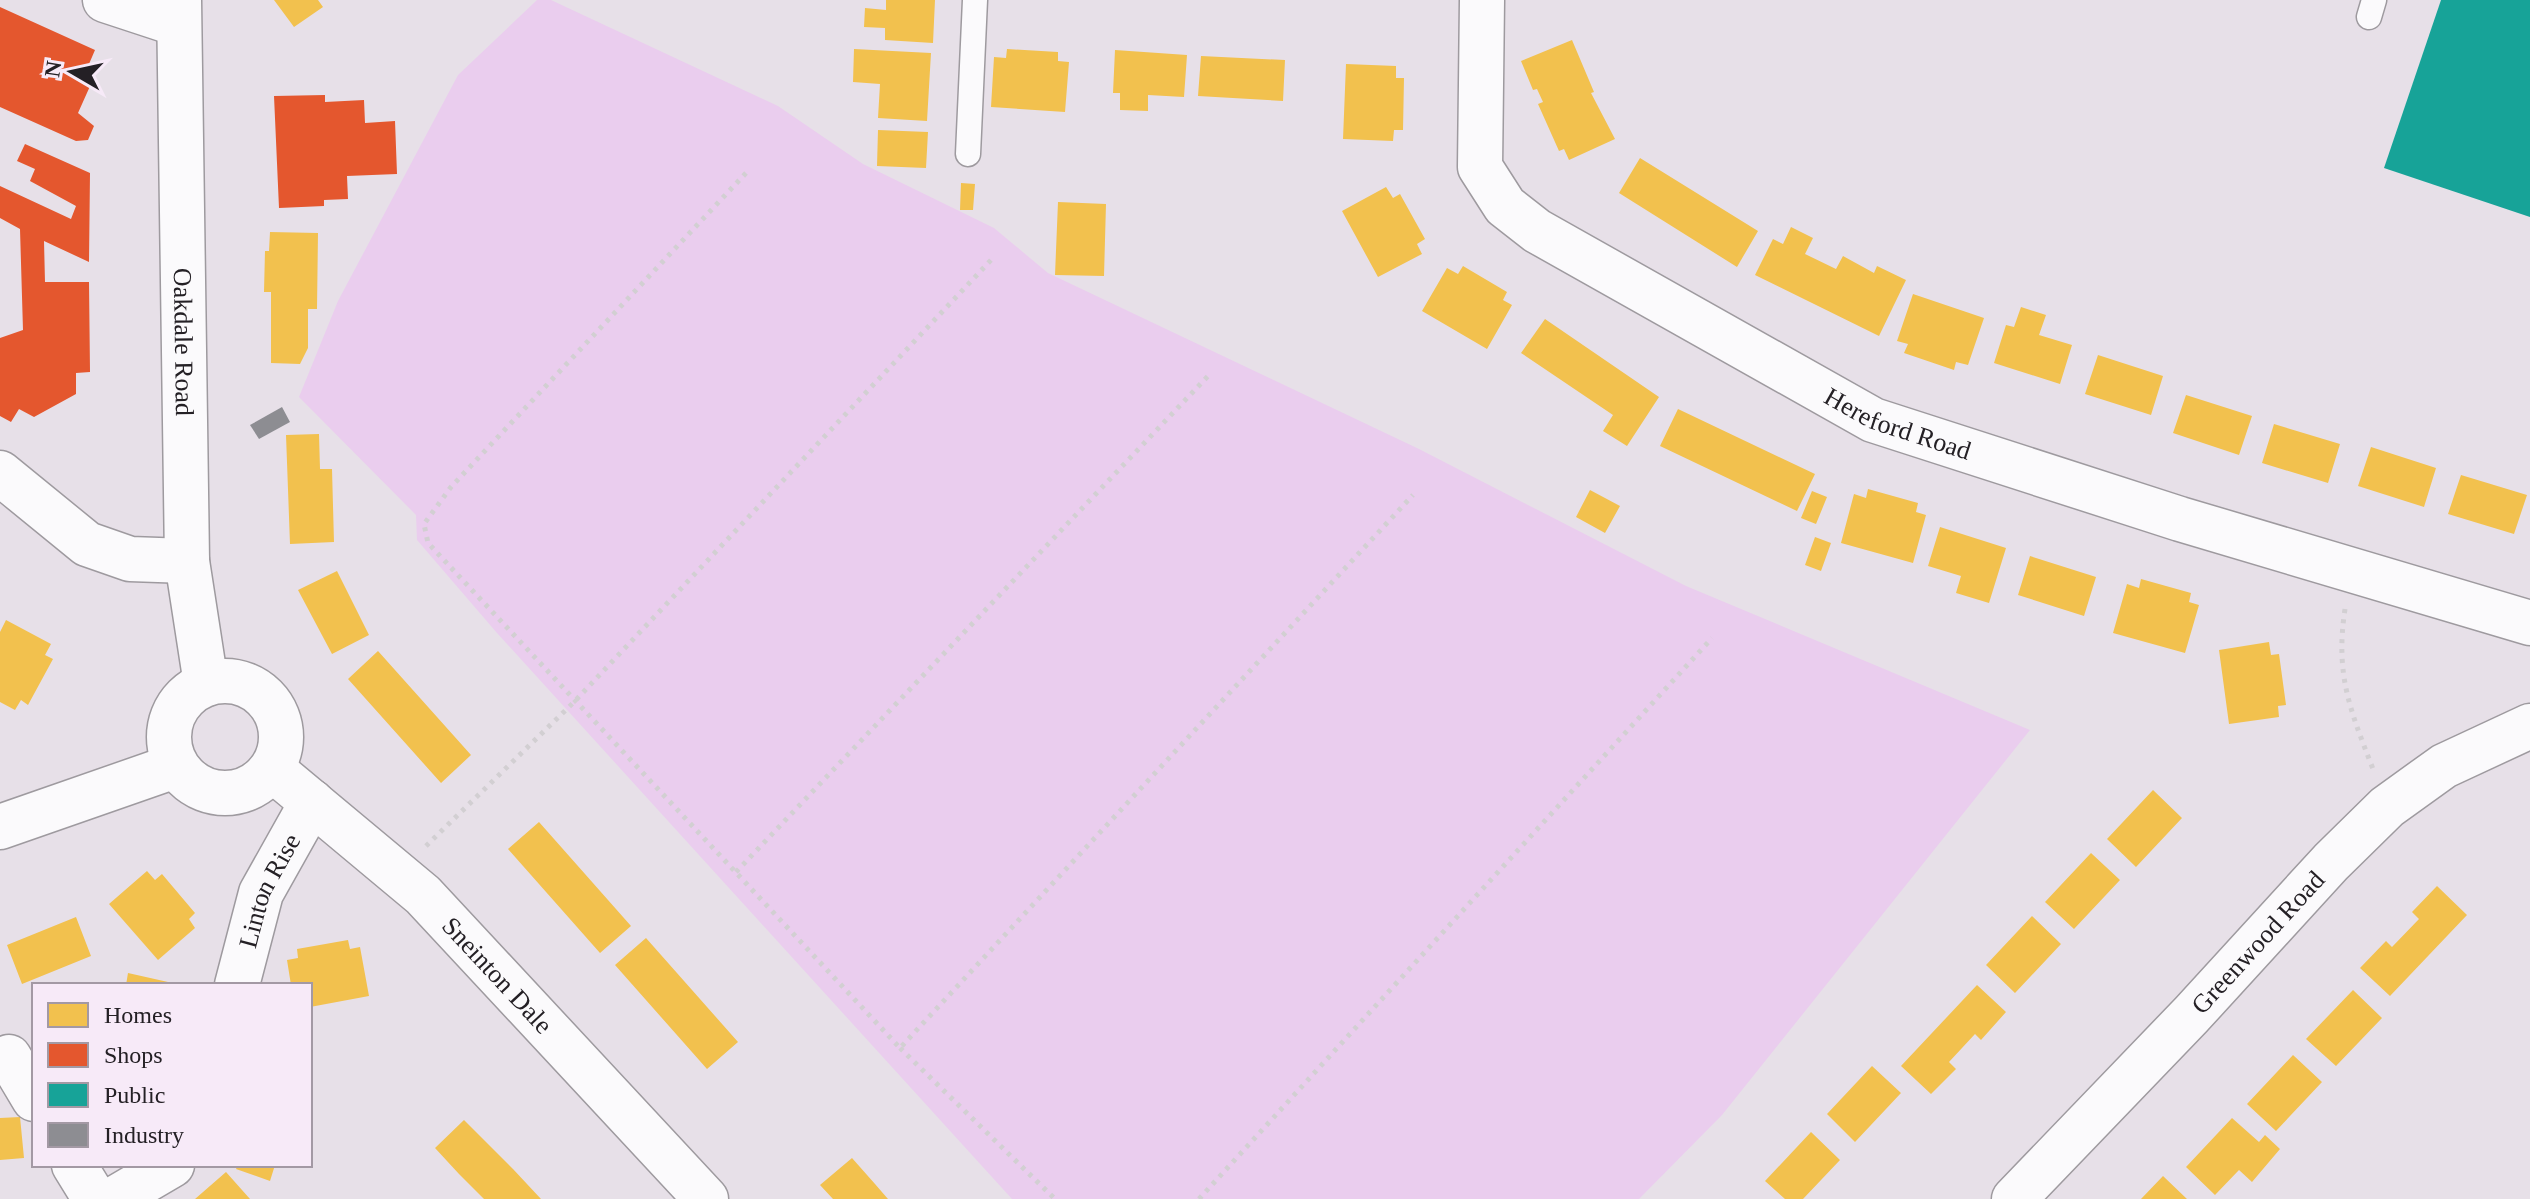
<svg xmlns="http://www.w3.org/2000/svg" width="2530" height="1199" font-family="Georgia,serif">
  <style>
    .green { fill: #eacdee }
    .homes { fill: #f2c14e }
    .shops { fill: #e4572e }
    .public { fill: #17a398 }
    .industry { fill: #8d8d92 }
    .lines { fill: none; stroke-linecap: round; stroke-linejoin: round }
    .service-casing { stroke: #9e9a9f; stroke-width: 27 }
    .minor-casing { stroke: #9e9a9f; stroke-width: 47 }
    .tertiary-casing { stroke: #9e9a9f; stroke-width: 47 }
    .path { stroke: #d2cfd2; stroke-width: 5; stroke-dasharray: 4 6; stroke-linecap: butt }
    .service { stroke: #fbfafc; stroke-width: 24 }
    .minor { stroke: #fbfafc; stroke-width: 44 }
    .tertiary { stroke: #fbfafc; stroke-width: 44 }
    .labels { text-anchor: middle; stroke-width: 8; stroke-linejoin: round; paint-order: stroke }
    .street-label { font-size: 26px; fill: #242025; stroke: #f7eaf8 }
  </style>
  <rect width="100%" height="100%" fill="#e7e0e8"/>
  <path class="green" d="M537 0H551L778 106 863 164 994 228 1048 273 1419 449 1686 586 2030 730 1722 1115 1639 1199H1012L497 633 417 540 416 515 299 397 338 301 458 75Z"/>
  <path class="homes" d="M274 0H318L323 7 294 27Z
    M886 0H935L933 43 885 40V28L864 27 865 8 886 10Z
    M1572 40 1594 92 1591 93 1615 139 1569 160 1564 149 1559 151 1538 104 1543 102 1537 89 1533 90 1521 61Z
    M854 49 931 53 927 121 878 118 880 84 853 82Z
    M1007 49 1058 52V61L1069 62 1065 112 991 107 994 57 1006 58Z
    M1115 50 1187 55 1184 97 1148 95V111L1120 110V93H1113Z
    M1201 56 1285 60 1283 101 1198 96Z
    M1346 64 1396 66V78H1404L1403 130H1394L1393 141 1343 139Z
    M878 130 928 132 926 168 877 166Z
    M1640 158 1758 231 1737 267 1619 193Z
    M961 183 975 184 973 210H960Z
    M1386 187 1393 198 1400 194 1425 239 1417 244 1422 254 1378 277 1342 211Z
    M1058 202 1106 204 1104 276 1055 275Z
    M1791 227 1813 238 1805 254 1836 269 1843 256 1874 273 1877 266 1906 280 1879 336 1755 275 1773 239 1783 244Z
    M270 232 318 233 317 309H308V348L300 364 271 363V292H264L265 251H269Z
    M1463 266 1507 292 1503 300 1512 305 1487 349 1422 311 1447 268 1458 274Z
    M1913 294 1984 318 1968 365 1956 362 1954 370 1904 353 1908 344 1897 341Z
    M2021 307 2046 315 2039 335 2072 345 2060 384 1994 363 2006 325 2014 327Z
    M1545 319 1659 397 1627 446 1603 431 1613 415 1521 353Z
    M2098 355 2163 376 2151 415 2085 394Z
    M2186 395 2252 416 2239 455 2173 433Z
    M1678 409 1815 474 1797 511 1660 446Z
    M2274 424 2340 444 2328 483 2262 463Z
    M319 434 320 469H332L334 542 290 544 286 435Z
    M2371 447 2436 468 2424 507 2358 486Z
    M2461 475 2527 495 2514 534 2448 514Z
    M1868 489 1918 503 1916 512 1926 515 1913 563 1841 543 1854 494 1866 498Z
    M1590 490 1620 506 1605 533 1576 517Z
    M1812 491 1827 497 1816 524 1801 518Z
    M1940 527 2006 548 1989 603 1956 593 1961 576 1928 566Z
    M1815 537 1831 543 1821 571 1805 565Z
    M2030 556 2096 577 2084 616 2018 595Z
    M337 571 369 635 332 654 298 590Z
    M2141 579 2191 593 2189 602 2199 605 2185 653 2113 633 2127 584 2139 588Z
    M6 620 51 644 45 655 53 659 28 705 21 700 15 710 0 702V632Z
    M2269 642 2271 655 2279 654 2286 705 2278 706 2279 717 2229 724 2219 650Z
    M378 651 471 755 441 783 348 679Z
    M2153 790 2182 818 2136 867 2107 839Z
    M539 822 631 926 600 953 508 849Z
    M2091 853 2120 880 2074 929 2045 902Z
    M147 871 155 880 162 874 195 913 189 919 195 928 158 960 109 904Z
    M2437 886 2467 915 2390 996 2360 968 2386 941 2392 947 2419 919 2412 912Z
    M2032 916 2061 944 2015 993 1986 965Z
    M76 917 91 956 22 984 7 945Z
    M646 938 738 1042 707 1069 615 965Z
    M348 940 350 949 360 947 369 996 310 1007V985H291L287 960 298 958 297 949Z
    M128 973 168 982V985H126Z
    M1977 985 2006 1012 1981 1040 1975 1034 1949 1062 1956 1069 1931 1094 1901 1066Z
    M2353 990 2382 1018 2336 1066 2306 1039Z
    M2293 1055 2322 1082 2276 1131 2247 1104Z
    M1872 1066 1901 1093 1855 1142 1827 1114Z
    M20 1117 24 1158 0 1160V1118Z
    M2232 1118 2259 1142 2265 1135 2280 1149 2252 1182 2239 1170 2215 1195 2186 1167Z
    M464 1120 513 1169 541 1199H484L459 1174 435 1148Z
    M1811 1132 1840 1160 1803 1199H1785L1765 1181Z
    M852 1158 875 1184 888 1199H833L820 1185Z
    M238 1165H275L270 1181 236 1169Z
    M226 1172 250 1199H195Z
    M2163 1176 2187 1199H2141Z"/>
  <path class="shops" d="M0 7 95 50 86 71 95 75 78 113 94 126 88 140 76 141 0 107Z
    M325 95V102L364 100 365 123 395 121 397 174 347 176 348 199 324 200V206L279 208 274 96Z
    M25 144 90 173 89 262 44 241 45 282H89L90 372 76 373V394L34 417 19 409 11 422 0 416V338L23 330 20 229 0 218V186L71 219 76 206 30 181 35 169 17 161Z"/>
  <path class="public" d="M2441 0H2530V217L2384 168Z"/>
  <path class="industry" d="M282 407 290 422 259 439 250 425Z"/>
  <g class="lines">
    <g class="service-casing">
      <path id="service" d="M2369 17 2374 0
        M968 154 975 0"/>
    </g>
    <g class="minor-casing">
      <g id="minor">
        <path d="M105 0 178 24"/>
        <path id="s1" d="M1482 0 1480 167 1505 206 1537 231 1873 420 2180 519 2530 623"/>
        <path d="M0 473 87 544 130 559 187 561"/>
        <path id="s2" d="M237 985 261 893 312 802"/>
        <path d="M9 1057 34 1099"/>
        <path d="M74 1165 95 1199"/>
        <path d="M114 1199 172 1165"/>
        <path id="s3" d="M2014 1199 2191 1015 2331 862 2387 807 2444 766 2530 726"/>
      </g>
    </g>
    <g class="tertiary-casing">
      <g id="tertiary">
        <path id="s4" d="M179 0 187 561 206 684"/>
        <circle cx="225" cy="737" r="56"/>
        <path id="s5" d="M272 769 423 895 706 1199"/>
        <path d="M0 827 175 766"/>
      </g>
    </g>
    <path class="path" d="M746 173 451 487 424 524 428 543 900 1048 1413 495
      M2345 609C2335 674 2350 710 2373 769
      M426 846 574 702 992 259
      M736 872 1209 375
      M900 1048 1055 1199
      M1199 1199 1712 638"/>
    <use href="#service" class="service"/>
    <use href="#minor" class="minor"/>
    <use href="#tertiary" class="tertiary"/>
  </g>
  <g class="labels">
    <g class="street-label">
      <text dy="9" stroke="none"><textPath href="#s4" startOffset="342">Oakdale Road</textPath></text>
      <text dy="9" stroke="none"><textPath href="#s1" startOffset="664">Hereford Road</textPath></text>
      <text dy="9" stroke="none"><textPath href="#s2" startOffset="100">Linton Rise</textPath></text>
      <text dy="9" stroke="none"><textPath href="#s3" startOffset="354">Greenwood Road</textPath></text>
      <text dy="9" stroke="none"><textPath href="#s5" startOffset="306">Sneinton Dale</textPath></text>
    </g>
  </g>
  <rect x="32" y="983" width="280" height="184" fill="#f7eaf8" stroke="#a399a4" stroke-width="2"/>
  <rect x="48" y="1003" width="40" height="24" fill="#f2c14e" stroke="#a399a4" stroke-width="2"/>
  <text x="104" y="1023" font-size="24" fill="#242025">Homes</text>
  <rect x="48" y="1043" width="40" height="24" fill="#e4572e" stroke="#a399a4" stroke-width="2"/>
  <text x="104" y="1063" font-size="24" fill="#242025">Shops</text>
  <rect x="48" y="1083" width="40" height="24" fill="#17a398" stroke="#a399a4" stroke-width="2"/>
  <text x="104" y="1103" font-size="24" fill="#242025">Public</text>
  <rect x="48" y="1123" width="40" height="24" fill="#8d8d92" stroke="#a399a4" stroke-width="2"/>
  <text x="104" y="1143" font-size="24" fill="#242025">Industry</text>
  <g transform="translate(72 72) rotate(279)" stroke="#f7eaf8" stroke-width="6" paint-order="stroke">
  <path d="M0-6L14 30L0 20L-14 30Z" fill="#242025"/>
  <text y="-12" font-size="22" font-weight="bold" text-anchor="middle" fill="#242025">N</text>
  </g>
</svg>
